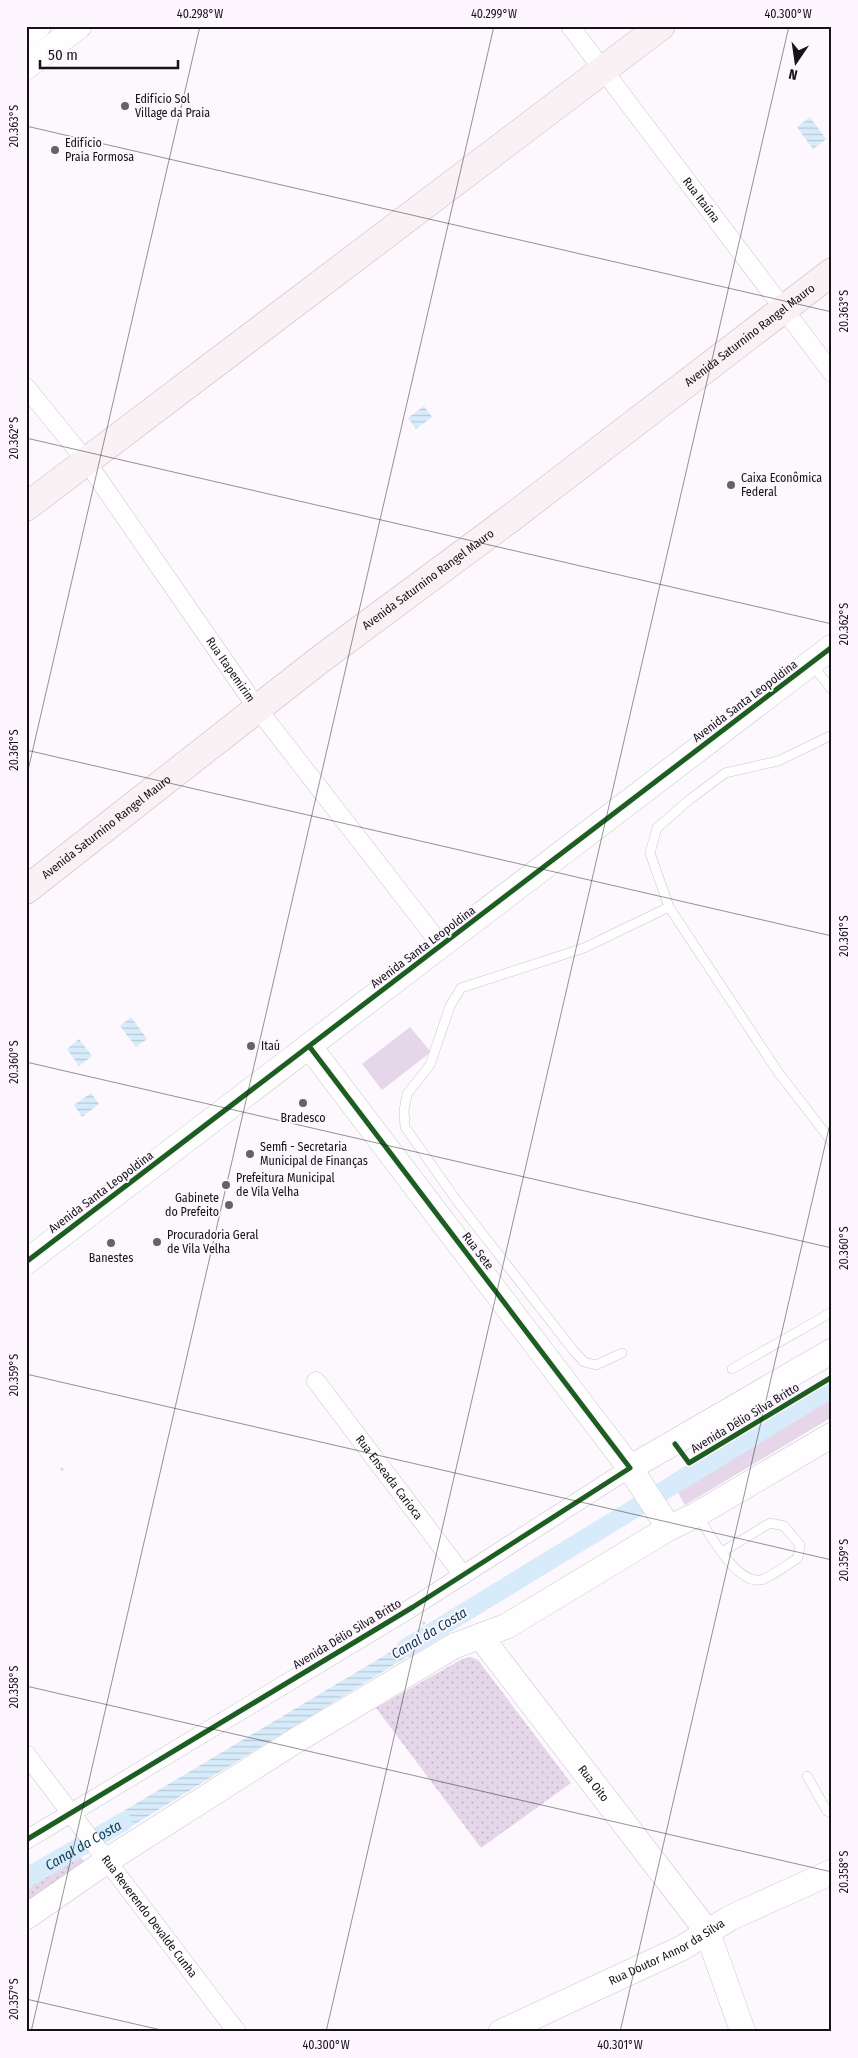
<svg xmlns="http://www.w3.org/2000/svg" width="858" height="2058" font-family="'Fira Sans Condensed',sans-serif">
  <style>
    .grass { fill: url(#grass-dots) }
    .garden { fill: #e5d6ea }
    .water { fill: url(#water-rules) }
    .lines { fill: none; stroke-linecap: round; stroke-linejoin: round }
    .canal { stroke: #d8ebfa; stroke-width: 19 }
    .lane-casing { stroke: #c9c6ca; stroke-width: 10 }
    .street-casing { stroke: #c9c6ca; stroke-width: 19 }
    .secondary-casing { stroke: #c9c6ca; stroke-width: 26 }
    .primary-casing { stroke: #c5b9bc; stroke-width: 29 }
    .path { stroke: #dcdbdc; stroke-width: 3; stroke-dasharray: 2.5 4; stroke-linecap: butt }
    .lane { stroke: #fffeff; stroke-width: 9 }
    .street { stroke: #fffeff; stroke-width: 18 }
    .secondary { stroke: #fffeff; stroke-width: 25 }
    .primary { stroke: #f9f1f3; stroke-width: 28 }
    .cycleway-casing { stroke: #fdf6ff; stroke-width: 8 }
    .cycleway { stroke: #1b5e20; stroke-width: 5 }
    .ticks { fill: none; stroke: #151316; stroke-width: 1; stroke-opacity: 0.45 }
    .poi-dot { fill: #666367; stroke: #fdf6ff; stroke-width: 2 }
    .labels { text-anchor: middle; stroke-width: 4; stroke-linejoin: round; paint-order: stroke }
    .poi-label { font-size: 12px; fill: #151316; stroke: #fdf6ff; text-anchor: start }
    .street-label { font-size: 12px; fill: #151316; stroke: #fdf6ff }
    .water-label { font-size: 14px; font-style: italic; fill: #093951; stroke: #fdf6ff }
    .neatline { fill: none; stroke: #151316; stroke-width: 2 }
    .ticks-label { font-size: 12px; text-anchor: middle; fill: #151316 }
  </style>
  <defs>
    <pattern id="grass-dots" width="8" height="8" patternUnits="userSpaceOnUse" patternTransform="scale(1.25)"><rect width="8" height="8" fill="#e5d6ea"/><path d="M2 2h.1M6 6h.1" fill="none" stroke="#c4b7c8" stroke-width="1.8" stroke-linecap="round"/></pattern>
    <pattern id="water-rules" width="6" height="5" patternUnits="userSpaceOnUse" patternTransform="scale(1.25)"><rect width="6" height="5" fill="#d8ebfa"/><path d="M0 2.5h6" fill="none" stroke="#b8c9d6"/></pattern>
  </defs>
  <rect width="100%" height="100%" fill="#fcf8fd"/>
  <path class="grass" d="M471 1657 478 1660 571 1783 481 1848 376 1708 462 1659Z
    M80 1857 90 1866 26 1907V1890Z"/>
  <path class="garden" d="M410 1027 431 1052 382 1090 362 1064Z
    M832 1380V1417L685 1505 669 1476Z"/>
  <path class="water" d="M810 117 826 139 813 149 797 127Z
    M424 406 432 417 416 429 408 418Z
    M131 1017 147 1039 136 1047 120 1026Z
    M79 1039 92 1056 79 1066 67 1049Z
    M91 1093 99 1104 82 1117 74 1105Z
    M424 1632 431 1642 106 1842 95 1828Z
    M71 1846 80 1857 26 1890V1873Z"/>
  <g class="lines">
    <g class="canal">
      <path d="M406 1648 832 1388"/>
      <path id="s1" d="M26 1878 123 1822"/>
    </g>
    <g class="lane-casing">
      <path id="lane" d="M811 663 832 690
        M832 735 778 761 725 773 689 800 657 828 650 853 669 907 778 1072 832 1142
        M622 1353 596 1365 584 1362 573 1350 457 1201 405 1127 404 1111 407 1094 430 1065 450 1006 461 988 584 948 669 907
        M732 1369 832 1312
        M697 1515C709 1533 739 1589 764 1579 775 1574 787 1565 798 1558L800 1545 784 1526 770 1523 722 1552
        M807 1776 827 1811 832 1814"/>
    </g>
    <g class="street-casing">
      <g id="street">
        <path id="s2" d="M570 26 832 373"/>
        <path id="s3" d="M26 387 86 461 257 708 441 945"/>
        <path id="s4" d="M316 1381 463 1575"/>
        <path id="s5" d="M26 1754 237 2032"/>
        <path d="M26 1840 413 1607 630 1468"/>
      </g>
    </g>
    <g class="secondary-casing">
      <g id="secondary">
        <path d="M26 36 38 26"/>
        <path d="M26 67 79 26"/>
        <path d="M309 1046 630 1468 669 1528"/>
        <path d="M26 1262 832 647"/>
        <path d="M630 1468 832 1351"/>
        <path id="s6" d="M480 1636 707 1931 743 2032"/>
        <path d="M26 1917 108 1860 295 1741 454 1646 507 1626 669 1528 696 1515 832 1435"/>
        <path id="s7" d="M501 2032 682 1948 730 1918 832 1872"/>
      </g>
    </g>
    <g class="primary-casing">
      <g id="primary">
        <path d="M26 507 661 26"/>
        <path id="s8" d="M26 890 322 658 507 521 832 272"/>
      </g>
    </g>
    <path class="path" d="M61 1470 65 1467
      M423 1622 431 1636"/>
    <use href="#lane" class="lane"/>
    <use href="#street" class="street"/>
    <use href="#secondary" class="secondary"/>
    <use href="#primary" class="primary"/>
    <g class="cycleway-casing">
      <path id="cycleway" d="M26 1262 832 647
        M675 1444 689 1463 832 1377
        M26 1840 413 1607 630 1468 309 1046"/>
    </g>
    <use href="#cycleway" class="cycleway"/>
  </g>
  <path class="ticks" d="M26 126 832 312M26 438 832 624M26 750 832 936M26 779 200 26M26 1062 832 1248M26 1374 832 1560M26 1686 832 1872M26 1999 170 2032M31 2032 494 26M326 2032 789 26M620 2032 832 1115"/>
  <g class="poi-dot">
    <circle cx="125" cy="106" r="5"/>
    <circle cx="55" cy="150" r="5"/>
    <circle cx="731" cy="485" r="5"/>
    <circle cx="251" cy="1046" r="5"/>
    <circle cx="303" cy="1103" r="5"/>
    <circle cx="250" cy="1154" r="5"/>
    <circle cx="226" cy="1185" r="5"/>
    <circle cx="229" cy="1205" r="5"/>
    <circle cx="157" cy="1242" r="5"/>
    <circle cx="111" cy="1243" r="5"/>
  </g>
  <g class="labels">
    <g class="poi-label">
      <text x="135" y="103">Edifício Sol<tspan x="135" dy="14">Village da Praia</tspan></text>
      <text x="65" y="147">Edifício<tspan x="65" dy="14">Praia Formosa</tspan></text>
      <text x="741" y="482">Caixa Econômica<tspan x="741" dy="14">Federal</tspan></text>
      <text x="261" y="1050">Itaú</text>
      <text x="303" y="1122" text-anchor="middle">Bradesco</text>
      <text x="260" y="1151">Semfi - Secretaria<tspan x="260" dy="14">Municipal de Finanças</tspan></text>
      <text x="236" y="1182">Prefeitura Municipal<tspan x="236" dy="14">de Vila Velha</tspan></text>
      <text x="219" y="1202" text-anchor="end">Gabinete<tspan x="219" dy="14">do Prefeito</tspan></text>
      <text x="167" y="1239">Procuradoria Geral<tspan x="167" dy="14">de Vila Velha</tspan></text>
      <text x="111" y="1262" text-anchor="middle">Banestes</text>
    </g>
    <g class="street-label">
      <text dy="4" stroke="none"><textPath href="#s2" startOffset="218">Rua Itaúna</textPath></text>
      <text dy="4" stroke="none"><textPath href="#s8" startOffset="912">Avenida Saturnino Rangel Mauro</textPath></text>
      <text dy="4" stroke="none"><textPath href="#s8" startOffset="508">Avenida Saturnino Rangel Mauro</textPath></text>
      <text dy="4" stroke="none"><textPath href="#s3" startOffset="349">Rua Itapemirim</textPath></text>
      <text transform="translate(745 701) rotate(-37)" y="4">Avenida Santa Leopoldina</text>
      <text dy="4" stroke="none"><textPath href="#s8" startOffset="102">Avenida Saturnino Rangel Mauro</textPath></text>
      <text transform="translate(423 947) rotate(-37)" y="4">Avenida Santa Leopoldina</text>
      <text transform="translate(101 1192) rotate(-37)" y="4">Avenida Santa Leopoldina</text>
      <text transform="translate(478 1251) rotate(53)" y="4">Rua Sete</text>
      <text transform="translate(745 1418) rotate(-31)" y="4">Avenida Délio Silva Britto</text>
      <text dy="4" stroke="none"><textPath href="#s4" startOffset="121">Rua Enseada Carioca</textPath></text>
      <text transform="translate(347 1634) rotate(-31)" y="4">Avenida Délio Silva Britto</text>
      <text dy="4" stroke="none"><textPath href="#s6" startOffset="186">Rua Oito</textPath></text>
      <text dy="4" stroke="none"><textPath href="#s5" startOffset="204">Rua Reverendo Devalde Cunha</textPath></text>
      <text dy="4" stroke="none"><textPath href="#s7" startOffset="184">Rua Doutor Annor da Silva</textPath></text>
    </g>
    <g class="water-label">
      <text transform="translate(429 1633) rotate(-31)" y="5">Canal da Costa</text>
      <text dy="5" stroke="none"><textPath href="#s1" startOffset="66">Canal da Costa</textPath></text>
    </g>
  </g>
  <rect width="858" height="2058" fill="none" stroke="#fdf6ff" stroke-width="55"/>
  <g transform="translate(796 62) rotate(193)" stroke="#fdf6ff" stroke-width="4" paint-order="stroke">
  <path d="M0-4L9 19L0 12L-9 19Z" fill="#151316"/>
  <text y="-8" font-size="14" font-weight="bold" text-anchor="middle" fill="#151316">N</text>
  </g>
  <path d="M40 60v8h138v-8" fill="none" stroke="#151316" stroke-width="2.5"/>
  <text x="48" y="60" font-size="15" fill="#151316" stroke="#fdf6ff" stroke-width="4" paint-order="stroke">50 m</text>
  <rect x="28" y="28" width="802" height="2002" class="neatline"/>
  <g class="ticks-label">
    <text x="200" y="18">40.298°W</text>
    <text x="494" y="18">40.299°W</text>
    <text x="788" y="18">40.300°W</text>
    <text transform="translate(14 126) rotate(-90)" y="4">20.363°S</text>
    <text transform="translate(844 311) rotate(-90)" y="4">20.363°S</text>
    <text transform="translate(14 438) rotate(-90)" y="4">20.362°S</text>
    <text transform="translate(844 624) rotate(-90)" y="4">20.362°S</text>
    <text transform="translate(14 750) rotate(-90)" y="4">20.361°S</text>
    <text transform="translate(844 936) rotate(-90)" y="4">20.361°S</text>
    <text transform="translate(14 1062) rotate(-90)" y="4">20.360°S</text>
    <text transform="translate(844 1248) rotate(-90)" y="4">20.360°S</text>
    <text transform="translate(14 1375) rotate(-90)" y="4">20.359°S</text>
    <text transform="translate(844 1560) rotate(-90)" y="4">20.359°S</text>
    <text transform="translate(14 1687) rotate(-90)" y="4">20.358°S</text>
    <text transform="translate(844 1872) rotate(-90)" y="4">20.358°S</text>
    <text transform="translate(14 1999) rotate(-90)" y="4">20.357°S</text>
    <text x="326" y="2049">40.300°W</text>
    <text x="620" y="2049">40.301°W</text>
  </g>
</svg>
